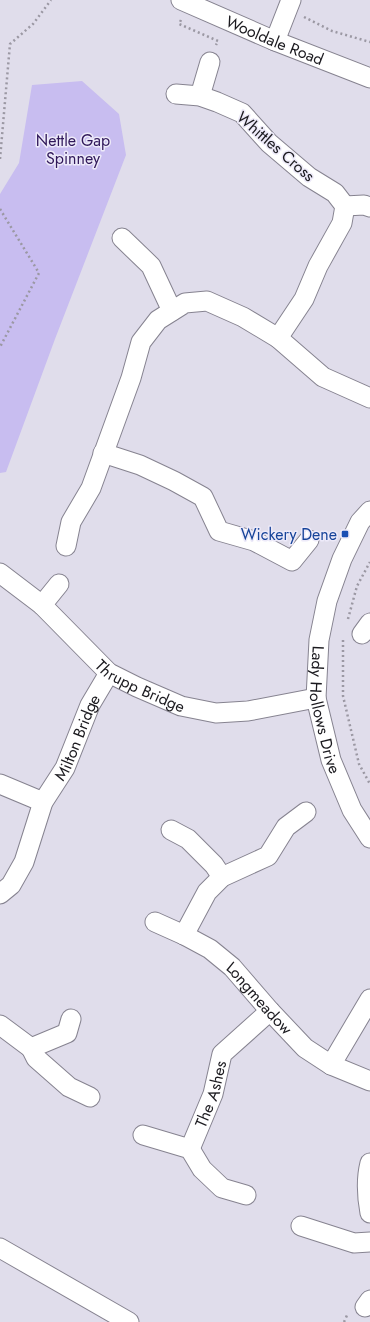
<svg xmlns="http://www.w3.org/2000/svg" width="370" height="1322" font-family="Jost,sans-serif">
  <style>
    .green { fill: #c8bdf0 }
    .lines { fill: none; stroke-linecap: round; stroke-linejoin: round }
    .minor-casing { stroke: #868390; stroke-width: 21 }
    .path { stroke: #9b98a3; stroke-width: 2.5; stroke-dasharray: 2 3; stroke-linecap: butt }
    .minor { stroke: #fff; stroke-width: 19 }
    .transit-dot { fill: #1a4fb4; stroke: #edeaf9; stroke-width: 1.5 }
    .labels { text-anchor: middle; stroke-width: 3; stroke-linejoin: round; paint-order: stroke }
    .street-label { font-size: 16px; fill: #1b1a1f; stroke: #edeaf9 }
    .park-label { font-size: 16px; fill: #30185a; stroke: #edeaf9 }
    .transit-label { font-size: 16px; fill: #164399; stroke: #edeaf9; text-anchor: end }
  </style>
  <rect width="100%" height="100%" fill="#e0ddeb"/>
  <path class="green" d="M82 81 119 114 126 155 55 339 6 472 0 473V194L19 163 32 85Z"/>
  <g class="lines">
    <g class="minor-casing">
      <g id="minor">
        <path id="s1" d="M181 0 275 41 370 78"/>
        <path d="M275 41 291 0"/>
        <path d="M176 94 200 96 217 102 242 113 269 143 309 177 335 193 345 206 342 223 318 266 304 299 278 338"/>
        <path d="M200 96 210 62"/>
        <path d="M345 206 364 205 370 207"/>
        <path d="M122 238 151 266 172 311"/>
        <path d="M103 453 140 465 174 481 203 497 219 531 254 541 292 561 309 540"/>
        <path id="s2" d="M370 511 360 522 342 559 327 601 319 640 316 698 331 760 352 810 370 838"/>
        <path d="M66 546 71 522 91 488 131 378 141 342 158 320 185 303 207 301 243 317 278 338 323 377 370 398"/>
        <path id="s3" d="M0 573 42 605 109 673 137 687 181 706 216 713 248 711 316 698"/>
        <path d="M42 605 59 584"/>
        <path d="M362 634 370 623"/>
        <path d="M0 784 43 802"/>
        <path d="M171 830 188 839 214 865 222 877"/>
        <path id="s4" d="M0 894 11 885 24 862 43 802 65 768 90 705 109 673"/>
        <path id="s5" d="M155 922 184 935 210 949 232 967 270 1011 305 1048 331 1065 370 1081"/>
        <path d="M184 935 207 892 222 877 268 856 286 827 306 812"/>
        <path d="M71 1019 67 1033 31 1048 36 1058 69 1087 90 1097"/>
        <path d="M0 1025 31 1048"/>
        <path d="M331 1065 370 999"/>
        <path d="M143 1135 190 1149 202 1169 222 1188 246 1195"/>
        <path id="s6" d="M190 1149 213 1094 222 1054 270 1011"/>
        <path d="M370 1163C366 1179 367 1197 370 1213"/>
        <path d="M301 1226 354 1243 370 1242"/>
        <path d="M0 1248 129 1322"/>
        <path d="M365 1307 370 1300"/>
      </g>
    </g>
    <path class="path" d="M304 17 332 31 370 42
      M181 20 179 24 218 41 216 45
      M0 159 10 44 33 24 51 0
      M0 209 39 273 0 347
      M348 619 357 586 370 562
      M343 640V696L359 764 370 784
      M344 1322 348 1313"/>
    <use href="#minor" class="minor"/>
  </g>
  <rect class="transit-dot" x="341" y="530" width="8" height="8" rx="2"/>
  <g class="labels">
    <g class="street-label">
      <text dy="6" stroke="none"><textPath href="#s1" startOffset="102">Wooldale Road</textPath></text>
      <text transform="translate(276 146) rotate(41)" y="6">Whittles Cross</text>
      <text dy="6" stroke="none"><textPath href="#s3" startOffset="182">Thrupp Bridge</textPath></text>
      <text dy="6" stroke="none"><textPath href="#s2" startOffset="211">Lady Hollows Drive</textPath></text>
      <text dy="6" stroke="none"><textPath href="#s4" startOffset="177">Milton Bridge</textPath></text>
      <text dy="6" stroke="none"><textPath href="#s5" startOffset="131">Longmeadow</textPath></text>
      <text dy="6" stroke="none"><textPath href="#s6" startOffset="59">The Ashes</textPath></text>
    </g>
    <g class="park-label">
      <text x="73" y="146">Nettle Gap<tspan x="73" dy="18">Spinney</tspan></text>
    </g>
    <g class="transit-label">
      <text x="337" y="540">Wickery Dene</text>
    </g>
  </g>
</svg>
